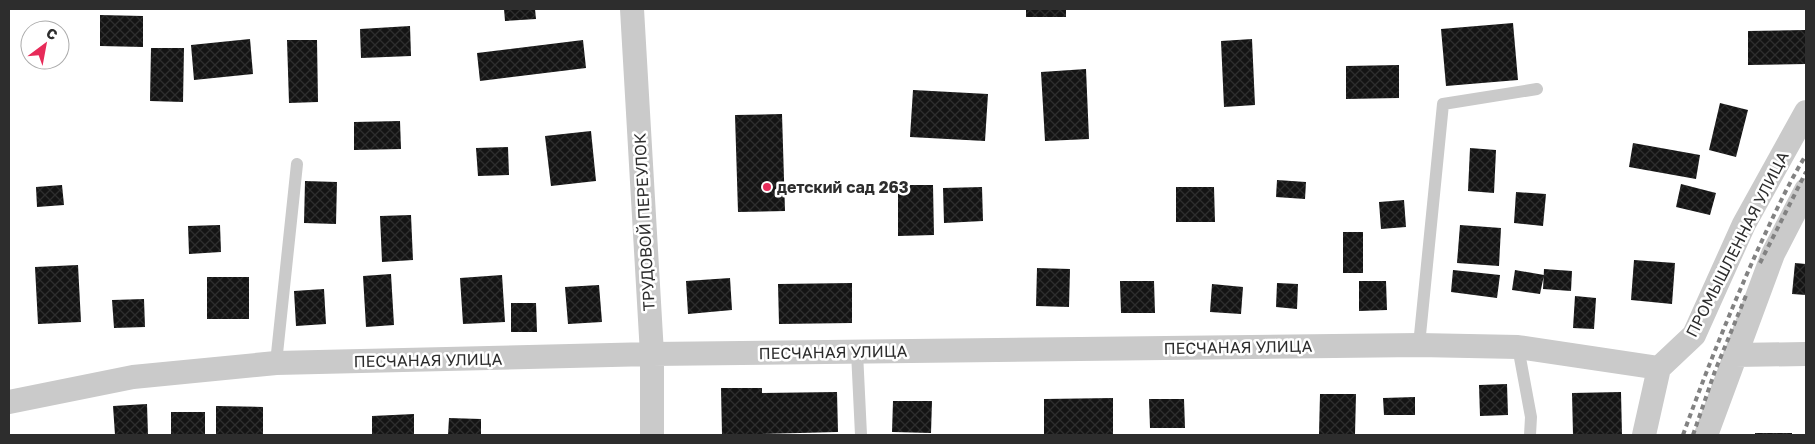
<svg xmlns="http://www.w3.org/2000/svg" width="1815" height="444" font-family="'Golos Text',sans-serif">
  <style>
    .building { fill: url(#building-cross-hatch) }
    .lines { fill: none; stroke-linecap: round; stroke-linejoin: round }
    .lane { stroke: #cacaca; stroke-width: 12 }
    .street { stroke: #cacaca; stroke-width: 24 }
    .rail { stroke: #828282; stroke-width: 4; stroke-dasharray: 5 4; stroke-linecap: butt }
    .poi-dot { fill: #e72b59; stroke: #fff; stroke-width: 2 }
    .labels { text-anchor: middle; stroke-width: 5; stroke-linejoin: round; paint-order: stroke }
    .poi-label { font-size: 16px; font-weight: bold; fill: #2d2d2d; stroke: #fff; text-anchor: start }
    .street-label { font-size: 16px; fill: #2d2d2d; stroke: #fff }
  </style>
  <defs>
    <pattern id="building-cross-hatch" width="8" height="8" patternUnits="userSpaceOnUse" patternTransform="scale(1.25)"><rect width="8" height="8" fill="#141414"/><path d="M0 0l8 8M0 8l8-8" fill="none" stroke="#2e2e2e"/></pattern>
  </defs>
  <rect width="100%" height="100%" fill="#fff"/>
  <path class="building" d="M504 9H535L536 19 505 21Z
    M1026 9H1066V17H1026Z
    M100 15 143 16V47L100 46Z
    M1513 23 1518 80 1446 86 1441 29Z
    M410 26 411 56 361 58 360 29Z
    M1806 30V64L1748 65V31Z
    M250 39 253 74 194 80 191 45Z
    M1252 39 1255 105 1224 107 1221 41Z
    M287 40H317L318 102 289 103Z
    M583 40 586 68 480 81 477 53Z
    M151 48H184L183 102 150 101Z
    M1399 65V98L1346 99V66Z
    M1086 69 1089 139 1045 141 1041 72Z
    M913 90 988 94 985 141 910 137Z
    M1720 103 1748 110 1736 157 1709 150Z
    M782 114 785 211 738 212 735 115Z
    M400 121 401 149 354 150V122Z
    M591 131 596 181 551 186 545 136Z
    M1633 143 1700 155 1696 179 1629 167Z
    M508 147 509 175 478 176 476 148Z
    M1470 148 1496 150 1494 193 1468 191Z
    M1277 180 1306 182 1305 199 1276 197Z
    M305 181 337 182 336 224 304 223Z
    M1681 184 1716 193 1710 215 1676 207Z
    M62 185 64 205 37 207 36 187Z
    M898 185H933L934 235 898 236Z
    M982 187 983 221 944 223 943 188Z
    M1176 187H1214L1215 222H1176Z
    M1516 192 1546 194 1543 226 1514 223Z
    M1404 200 1406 227 1381 229 1379 202Z
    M411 215 413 260 382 262 380 216Z
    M220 225 221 252 189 254 188 226Z
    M1460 225 1501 228 1499 266 1457 263Z
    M1343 232H1363V273H1343Z
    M1634 260 1675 263 1672 304 1631 300Z
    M1795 263 1806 264V295L1792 294Z
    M78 265 81 322 38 324 35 267Z
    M1037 268 1070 269 1069 307 1036 306Z
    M1544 269 1572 271 1571 291 1543 289Z
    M1453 270 1500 275 1497 298 1451 292Z
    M1515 270 1544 275 1540 294 1512 290Z
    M391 274 394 325 366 327 363 276Z
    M502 275 505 322 463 324 460 278Z
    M207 277H249V319H207Z
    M730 278 732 310 688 314 686 281Z
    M1120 281H1154L1155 313H1121Z
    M1359 281H1386L1387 310 1359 311Z
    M852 283V323L779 324 778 284Z
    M1277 283 1298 284 1297 309 1276 307Z
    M1212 284 1243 287 1241 314 1210 312Z
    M599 285 602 322 568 324 565 287Z
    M324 289 326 324 296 326 294 291Z
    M1575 296 1596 298 1594 329 1573 328Z
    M144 299 145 327 114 328 112 300Z
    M511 303H536L537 332H511Z
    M1507 384 1508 415 1480 416 1479 385Z
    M721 388H762V393L837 392 838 432 722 435Z
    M1621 392 1622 435H1573L1572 393Z
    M1320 394H1356L1355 434H1319Z
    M1415 397V415H1384L1383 398Z
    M1113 398V435H1044V399Z
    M1149 399H1184L1185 428H1150Z
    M893 401H932L931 433 892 432Z
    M147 404 148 435H115L113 406Z
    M216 406 263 407V435L216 434Z
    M171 412H205V435H171Z
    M414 414V435H372V416Z
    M449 418 481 419V435H448Z
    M1755 433H1792V435H1755Z"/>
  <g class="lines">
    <path class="lane" d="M1419 345 1443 104 1537 89
      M1518 347 1531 417 1530 435
      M857 352 861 435
      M276 363 297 164"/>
    <path class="street" d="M632 9 652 354V435
      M1735 355 1806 354
      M1659 368 1694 335 1744 224 1806 112
      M9 402 133 377 276 363 652 354 1419 345 1518 347 1659 368
      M1644 435 1659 368
      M1706 435 1773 254 1806 190"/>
    <path class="rail" d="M1760 263 1806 172
      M1683 435C1706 371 1731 309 1759 247 1774 215 1788 184 1806 155
      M1693 435 1715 371 1747 293"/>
  </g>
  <circle class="poi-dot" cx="767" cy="187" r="5"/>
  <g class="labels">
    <g class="poi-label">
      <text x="777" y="193">детский сад 263</text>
    </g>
    <g class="street-label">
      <text transform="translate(644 222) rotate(-93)" y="6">ТРУДОВОЙ ПЕРЕУЛОК</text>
      <text transform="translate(1737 244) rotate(-63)" y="6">ПРОМЫШЛЕННАЯ УЛИЦА</text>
      <text transform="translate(1238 347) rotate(-1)" y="6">ПЕСЧАНАЯ УЛИЦА</text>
      <text transform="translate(833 352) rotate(-1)" y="6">ПЕСЧАНАЯ УЛИЦА</text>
      <text transform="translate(428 360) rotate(-1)" y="6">ПЕСЧАНАЯ УЛИЦА</text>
    </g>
  </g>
  <rect width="1815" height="444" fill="none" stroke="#2d2d2d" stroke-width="20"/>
  <g transform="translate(45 45) rotate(32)"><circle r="24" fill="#ffffff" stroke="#ababab"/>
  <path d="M0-4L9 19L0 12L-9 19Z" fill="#e72b59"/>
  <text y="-8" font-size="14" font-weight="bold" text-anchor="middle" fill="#2d2d2d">С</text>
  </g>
</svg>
